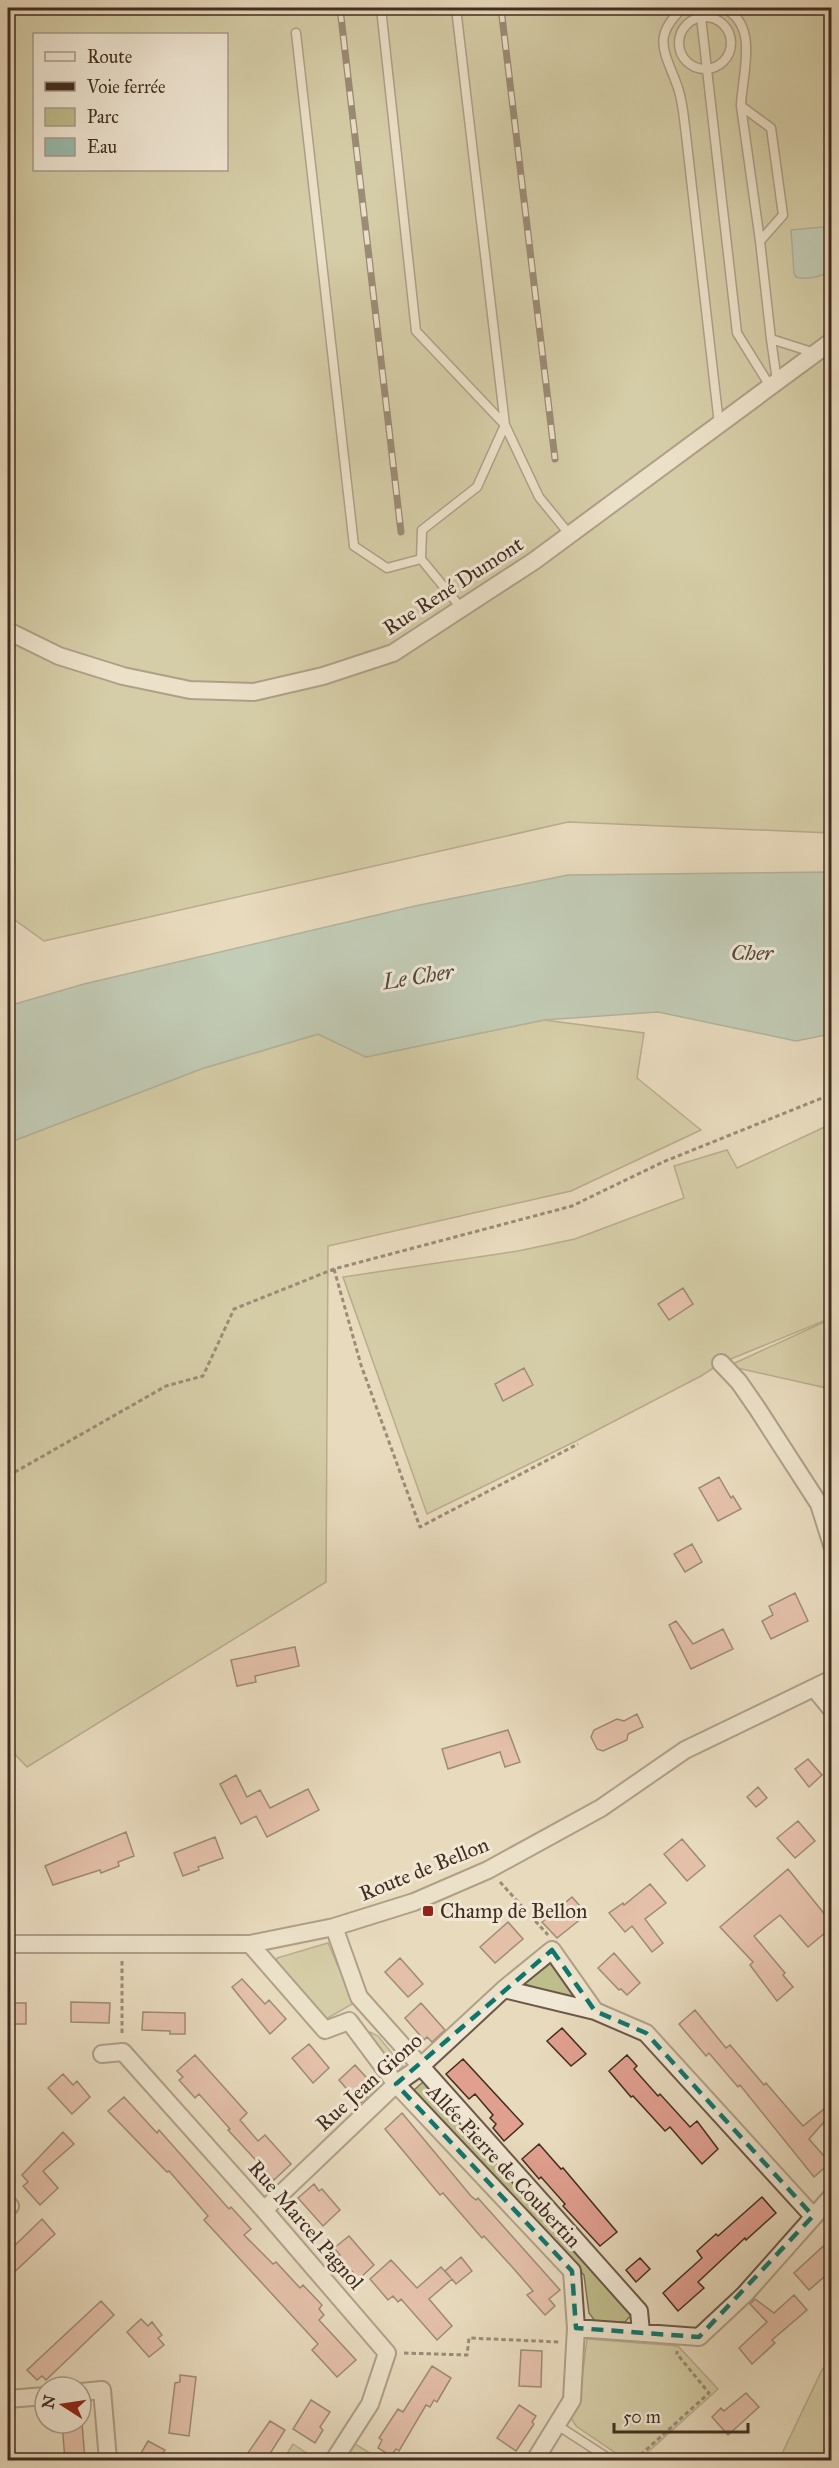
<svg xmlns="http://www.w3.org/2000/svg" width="839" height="2468" font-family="'IM FELL Great Primer',serif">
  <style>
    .green { fill: #bebd8c; stroke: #807456; stroke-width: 1.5; fill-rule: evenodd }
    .water { fill: #98bbad; stroke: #758275; stroke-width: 1.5 }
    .building { fill: #e19f90; stroke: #412c21; stroke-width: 1.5 }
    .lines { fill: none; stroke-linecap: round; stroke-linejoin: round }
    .lane-casing { stroke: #6b5848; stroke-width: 11 }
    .street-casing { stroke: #6b5848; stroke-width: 20 }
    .path { stroke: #412c21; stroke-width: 3; stroke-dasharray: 4.5 3; stroke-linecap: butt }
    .lane { stroke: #f0e7d4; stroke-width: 8 }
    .street { stroke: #f0e7d4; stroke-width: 16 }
    .rail-casing { stroke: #412c21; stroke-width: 7 }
    .rail { stroke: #f0e7d4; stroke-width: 4.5; stroke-dasharray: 14; stroke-linecap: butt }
    .marked { fill: none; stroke: #0f766e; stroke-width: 4.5; stroke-dasharray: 12 8; stroke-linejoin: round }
    .poi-dot { fill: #8f2418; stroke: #f0e7d4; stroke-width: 2 }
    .labels { text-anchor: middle; stroke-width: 6; stroke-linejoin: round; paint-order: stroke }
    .street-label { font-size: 21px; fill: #412c21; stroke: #f0e7d4 }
    .poi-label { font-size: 21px; fill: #412c21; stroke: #f0e7d4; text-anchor: start }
    .water-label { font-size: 22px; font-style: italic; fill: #52493d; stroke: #f0e7d4 }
  </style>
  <rect width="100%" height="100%" fill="#e8dabd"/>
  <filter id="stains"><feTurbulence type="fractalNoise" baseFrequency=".00333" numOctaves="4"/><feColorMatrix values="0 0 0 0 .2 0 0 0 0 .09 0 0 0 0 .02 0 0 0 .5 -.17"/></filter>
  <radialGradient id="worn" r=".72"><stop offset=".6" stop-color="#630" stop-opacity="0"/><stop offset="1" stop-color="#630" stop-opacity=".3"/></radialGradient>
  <path class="green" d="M8 8H831V833L568 822 44 941 8 915ZM34 34H226V170H34Z
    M544 1020 644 1033 637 1078 701 1130 571 1191 328 1246 326 1582 27 1767 8 1747V1143L201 1069 318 1034 366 1057Z
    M831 1124V1318L721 1363 701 1376 576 1441 427 1514 343 1277 518 1251 575 1239 684 1198 674 1166 727 1150 737 1168Z
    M831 1319V1389L728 1366Z
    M328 1943 354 2003 326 2019 275 1967 277 1958Z
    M552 1962 581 2001 524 1984Z
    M370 2032 378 2036 403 2067 399 2069 392 2067 368 2038Z
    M423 2082 631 2315 625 2322 595 2321 589 2313 584 2275 414 2090Z
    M587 2339 678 2346 718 2389 639 2460H626L576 2426 571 2418 579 2403Z
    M831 2359V2460H779L822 2370Z
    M293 2444 317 2460H283Z
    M355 2444 373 2455 369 2460H345Z"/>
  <path class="water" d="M823 227 826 232 830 270C823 277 806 280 796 277L794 273 791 230Z
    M831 872V1034L796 1041 658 1012 544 1020 366 1057 318 1034 201 1069 8 1143V1006L84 984 415 906 568 875Z"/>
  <path class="building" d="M683 1288 693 1304 669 1320 658 1304Z
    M524 1368 533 1385 503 1401 495 1384Z
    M719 1477 731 1498 733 1496 741 1509 718 1521 699 1488Z
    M692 1544 702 1562 685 1572 674 1554Z
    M795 1593 808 1621 771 1639 762 1621 773 1615 769 1606Z
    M676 1621 693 1644 723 1629 733 1649 691 1669 669 1625Z
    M295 1647 299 1666 255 1676 256 1682 237 1686 231 1660Z
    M637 1714 643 1727 628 1734 627 1740 603 1751 597 1749 591 1737 594 1730 617 1719 624 1721Z
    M508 1730 520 1762 505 1767 500 1752 448 1769 442 1749Z
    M808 1759 822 1775 809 1787 795 1769Z
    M236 1775 247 1797 260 1790 270 1808 308 1789 319 1810 267 1837 256 1816 241 1824 220 1784Z
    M758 1787 767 1798 756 1807 747 1797Z
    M798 1821 815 1841 795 1858 777 1838Z
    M126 1832 134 1856 118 1862 119 1866 101 1873 100 1870 53 1885 45 1866Z
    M215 1837 223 1858 198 1867 199 1870 183 1876 174 1853Z
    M682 1839 705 1866 687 1881 664 1854Z
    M788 1869 831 1922V1928L808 1947 780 1915 754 1936 785 1973 783 1975 793 1987 777 2001 750 1965 753 1962 720 1927Z
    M650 1884 666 1903 645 1919 663 1943 652 1952 632 1926 625 1932 609 1913 623 1903 624 1905Z
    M572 1897 587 1914 557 1938 542 1922Z
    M508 1922 523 1939 495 1963 480 1947Z
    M614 1953 640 1983 627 1995 621 1989 619 1990 598 1968Z
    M400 1958 423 1984 408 1997 385 1972Z
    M242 1979 265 2004 269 2000 286 2019 270 2034 232 1987Z
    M71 2002 110 2003 109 2023 71 2022Z
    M8 2003H26V2024H8Z
    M421 2003 445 2030 432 2042 427 2037 424 2040 405 2018Z
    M695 2010 726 2048 730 2045 764 2085 766 2083 803 2126 824 2109 830 2115 809 2139 830 2163 814 2177 740 2085 738 2087 709 2053 706 2056 679 2024Z
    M143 2012 185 2013V2034H170V2031L142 2030Z
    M562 2028 586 2054 571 2066 547 2041Z
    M309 2044 329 2068 313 2083 292 2058Z
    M195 2055 247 2113 240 2120 258 2141 265 2135 291 2164 274 2180 228 2130 230 2129 199 2094 195 2098 179 2080 183 2077 177 2071Z
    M627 2055 637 2066 634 2069 658 2096 660 2094 690 2127 697 2121 718 2149 702 2164 670 2127 665 2131 633 2096 631 2097 609 2071Z
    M463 2059 523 2124 504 2141 493 2128 496 2124 490 2118 493 2115 475 2094 469 2099 446 2074Z
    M355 2065 376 2088 360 2104 339 2080Z
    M63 2074 73 2085 77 2081 90 2097 72 2114 48 2088Z
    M124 2097 157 2133 159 2130 229 2209 231 2207 251 2229 244 2235 273 2264 276 2262 300 2288 303 2285 322 2305 319 2309 324 2315 319 2320 356 2360 337 2377 312 2350 318 2344 204 2220 208 2216 169 2171 167 2172 108 2111Z
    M402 2113 471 2196 476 2200 478 2198 560 2290 549 2299 555 2306 545 2315 527 2295 533 2291 514 2269 484 2236 482 2238 443 2193 440 2195 385 2129Z
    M63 2132 74 2144 43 2171 58 2188 40 2205 23 2186 28 2182 22 2175Z
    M539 2144 561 2169 563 2168 617 2232 600 2246 563 2206 565 2204 541 2177 539 2179 522 2159Z
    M314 2184 319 2191 322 2189 340 2210 323 2226 298 2198Z
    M762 2197 776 2213 746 2240 745 2238 698 2282 704 2288 678 2311 663 2293 702 2258 697 2251 716 2234 718 2236Z
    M42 2219 55 2234 8 2278V2252Z
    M349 2236 374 2265 359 2279 338 2256 340 2255 334 2248Z
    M831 2239V2271L809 2290 794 2273Z
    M461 2257 472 2271 456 2284 452 2279 429 2299 452 2326 437 2340 401 2299 398 2302 393 2296 388 2300 370 2279 391 2260 417 2288 441 2267 451 2278 445 2271Z
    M640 2258 650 2269 636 2282 626 2270Z
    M794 2295 807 2310 772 2340 775 2343 752 2364 739 2348 767 2322 750 2304 755 2299 774 2313Z
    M101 2301 114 2315 46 2380 42 2376 37 2380 27 2370Z
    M141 2319 148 2326 152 2322 162 2335 158 2338 164 2345 149 2357 127 2332Z
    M521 2350 542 2351 541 2387 519 2386Z
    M432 2366 451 2378 437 2402 434 2400 430 2407 426 2405 399 2451 396 2449 391 2456 378 2448 382 2440 379 2438 398 2409 403 2412Z
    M180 2375 196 2377 189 2436 169 2433 175 2383 180 2382Z
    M746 2393 759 2407 728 2435 712 2417 721 2408 724 2411Z
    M311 2400 330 2412 320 2427 323 2430 315 2443 293 2429Z
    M519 2405 536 2416 532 2422 534 2424 516 2451 497 2438Z
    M270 2421 285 2430 266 2460H243Z
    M62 2423H82L85 2460H65Z
    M148 2441 165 2450 158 2460H137Z"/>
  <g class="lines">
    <g class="lane-casing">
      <path id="lane" d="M381 8 416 331 505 425 539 497 570 535
        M456 8 505 425 477 487 422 530 421 559 462 609
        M683 8C650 38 666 53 678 88 683 102 684 120 686 135L719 424
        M700 8 737 333 770 386
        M723 8C760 24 742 74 741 106L771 128 783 215 760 241 771 339 815 353
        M679 43a26 26 0 1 1 52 0a26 26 0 1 1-52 0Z
        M296 33 354 546 387 568 421 559
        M741 106 760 241
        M771 339 777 381
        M557 2425 611 2460"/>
    </g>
    <g class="street-casing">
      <path id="street" d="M8 631 59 656 123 676 190 690 254 692 323 676 393 653 534 561 832 341
        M721 1363 739 1382 757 1408 819 1504 832 1545
        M814 1688 832 1710
        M334 1927 359 1997 639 2311 641 2332
        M8 1944H250L334 1927 414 1902 488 1870 601 1808 685 1750 832 1679
        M250 1944 325 2030 349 2021 396 2084 572 2271 576 2328 572 2400 535 2460
        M504 1989 552 1950 595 2011 646 2033 813 2216
        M102 2054 123 2052 264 2210 387 2353 370 2404 334 2460
        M8 2207 10 2206
        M264 2210 396 2084 420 2067 504 1989 595 2011
        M576 2328 699 2337 745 2294 832 2196
        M81 2392 102 2390 108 2460
        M8 2399 45 2396"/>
    </g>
    <path class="path" d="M334 1269 361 1365 420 1527 578 1444
      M8 1476 166 1386 203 1376 234 1309 334 1269 572 1206 663 1162 832 1094
      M500 1882 548 1935
      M122 1961V2035
      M404 2353 467 2355 469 2338 559 2342
      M635 2460 709 2393 677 2354V2351"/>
    <use href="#lane" class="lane"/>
    <use href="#street" class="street"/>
    <g class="rail-casing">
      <path id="rail" d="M340 8 401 532
        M501 8 555 459"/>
    </g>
    <use href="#rail" class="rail"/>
  </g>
  <path d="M0 0H839V2468H0ZM552 1950 595 2011 646 2033 813 2216 699 2337 576 2328 572 2271 396 2084Z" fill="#e8dabd" fill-opacity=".55" fill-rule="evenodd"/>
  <path class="marked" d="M552 1950 595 2011 646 2033 813 2216 699 2337 576 2328 572 2271 396 2084Z"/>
  <rect class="poi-dot" x="422" y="1905" width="12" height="12" rx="3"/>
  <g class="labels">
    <g class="street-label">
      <text transform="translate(453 586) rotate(-33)" y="7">Rue René Dumont</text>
      <text transform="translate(424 1869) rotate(-22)" y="7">Route de Bellon</text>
      <text transform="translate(369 2082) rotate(-42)" y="7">Rue Jean Giono</text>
      <text transform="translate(504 2166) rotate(47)" y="7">Allée Pierre de Coubertin</text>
      <text transform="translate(306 2225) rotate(49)" y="7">Rue Marcel Pagnol</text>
    </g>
    <g class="poi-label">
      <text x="440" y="1918">Champ de Bellon</text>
    </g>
    <g class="water-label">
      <text x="752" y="960">Cher</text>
      <text transform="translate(418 976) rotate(-9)" y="8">Le Cher</text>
    </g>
  </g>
  <rect width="839" height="2468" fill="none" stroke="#e8dabd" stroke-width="30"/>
  <rect x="9" y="9" width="821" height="2450" fill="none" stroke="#412c21" stroke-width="3"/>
  <rect x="15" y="15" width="809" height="2438" fill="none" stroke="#412c21" stroke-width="1.5"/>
  <rect x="33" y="33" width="195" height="138" fill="#f0e7d4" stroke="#aa9c8c" stroke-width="1.5"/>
  <rect x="45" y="52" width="30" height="9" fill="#f0e7d4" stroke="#aa9c8c" stroke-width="1.5"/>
  <text x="87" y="63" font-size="18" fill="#412c21">Route</text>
  <rect x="45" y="82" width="30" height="9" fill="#412c21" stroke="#aa9c8c" stroke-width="1.5"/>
  <text x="87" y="93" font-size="18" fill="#412c21">Voie ferrée</text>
  <rect x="45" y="108" width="30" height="18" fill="#bebd8c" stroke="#aa9c8c" stroke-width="1.5"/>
  <text x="87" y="123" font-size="18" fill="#412c21">Parc</text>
  <rect x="45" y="138" width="30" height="18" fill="#98bbad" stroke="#aa9c8c" stroke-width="1.5"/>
  <text x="87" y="153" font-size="18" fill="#412c21">Eau</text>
  <g transform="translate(63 2405) rotate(282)"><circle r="28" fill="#f0e7d4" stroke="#aa9c8c" stroke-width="1.5"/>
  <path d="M0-4.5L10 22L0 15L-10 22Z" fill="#8f2418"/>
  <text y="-9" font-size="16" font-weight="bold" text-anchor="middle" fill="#412c21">N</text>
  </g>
  <path d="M614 2423v9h134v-9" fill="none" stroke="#412c21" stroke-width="3"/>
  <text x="623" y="2423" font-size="18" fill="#412c21" stroke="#f0e7d4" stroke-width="4.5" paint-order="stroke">50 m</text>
  <rect width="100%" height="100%" filter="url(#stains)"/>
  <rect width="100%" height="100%" fill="url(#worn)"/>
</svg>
